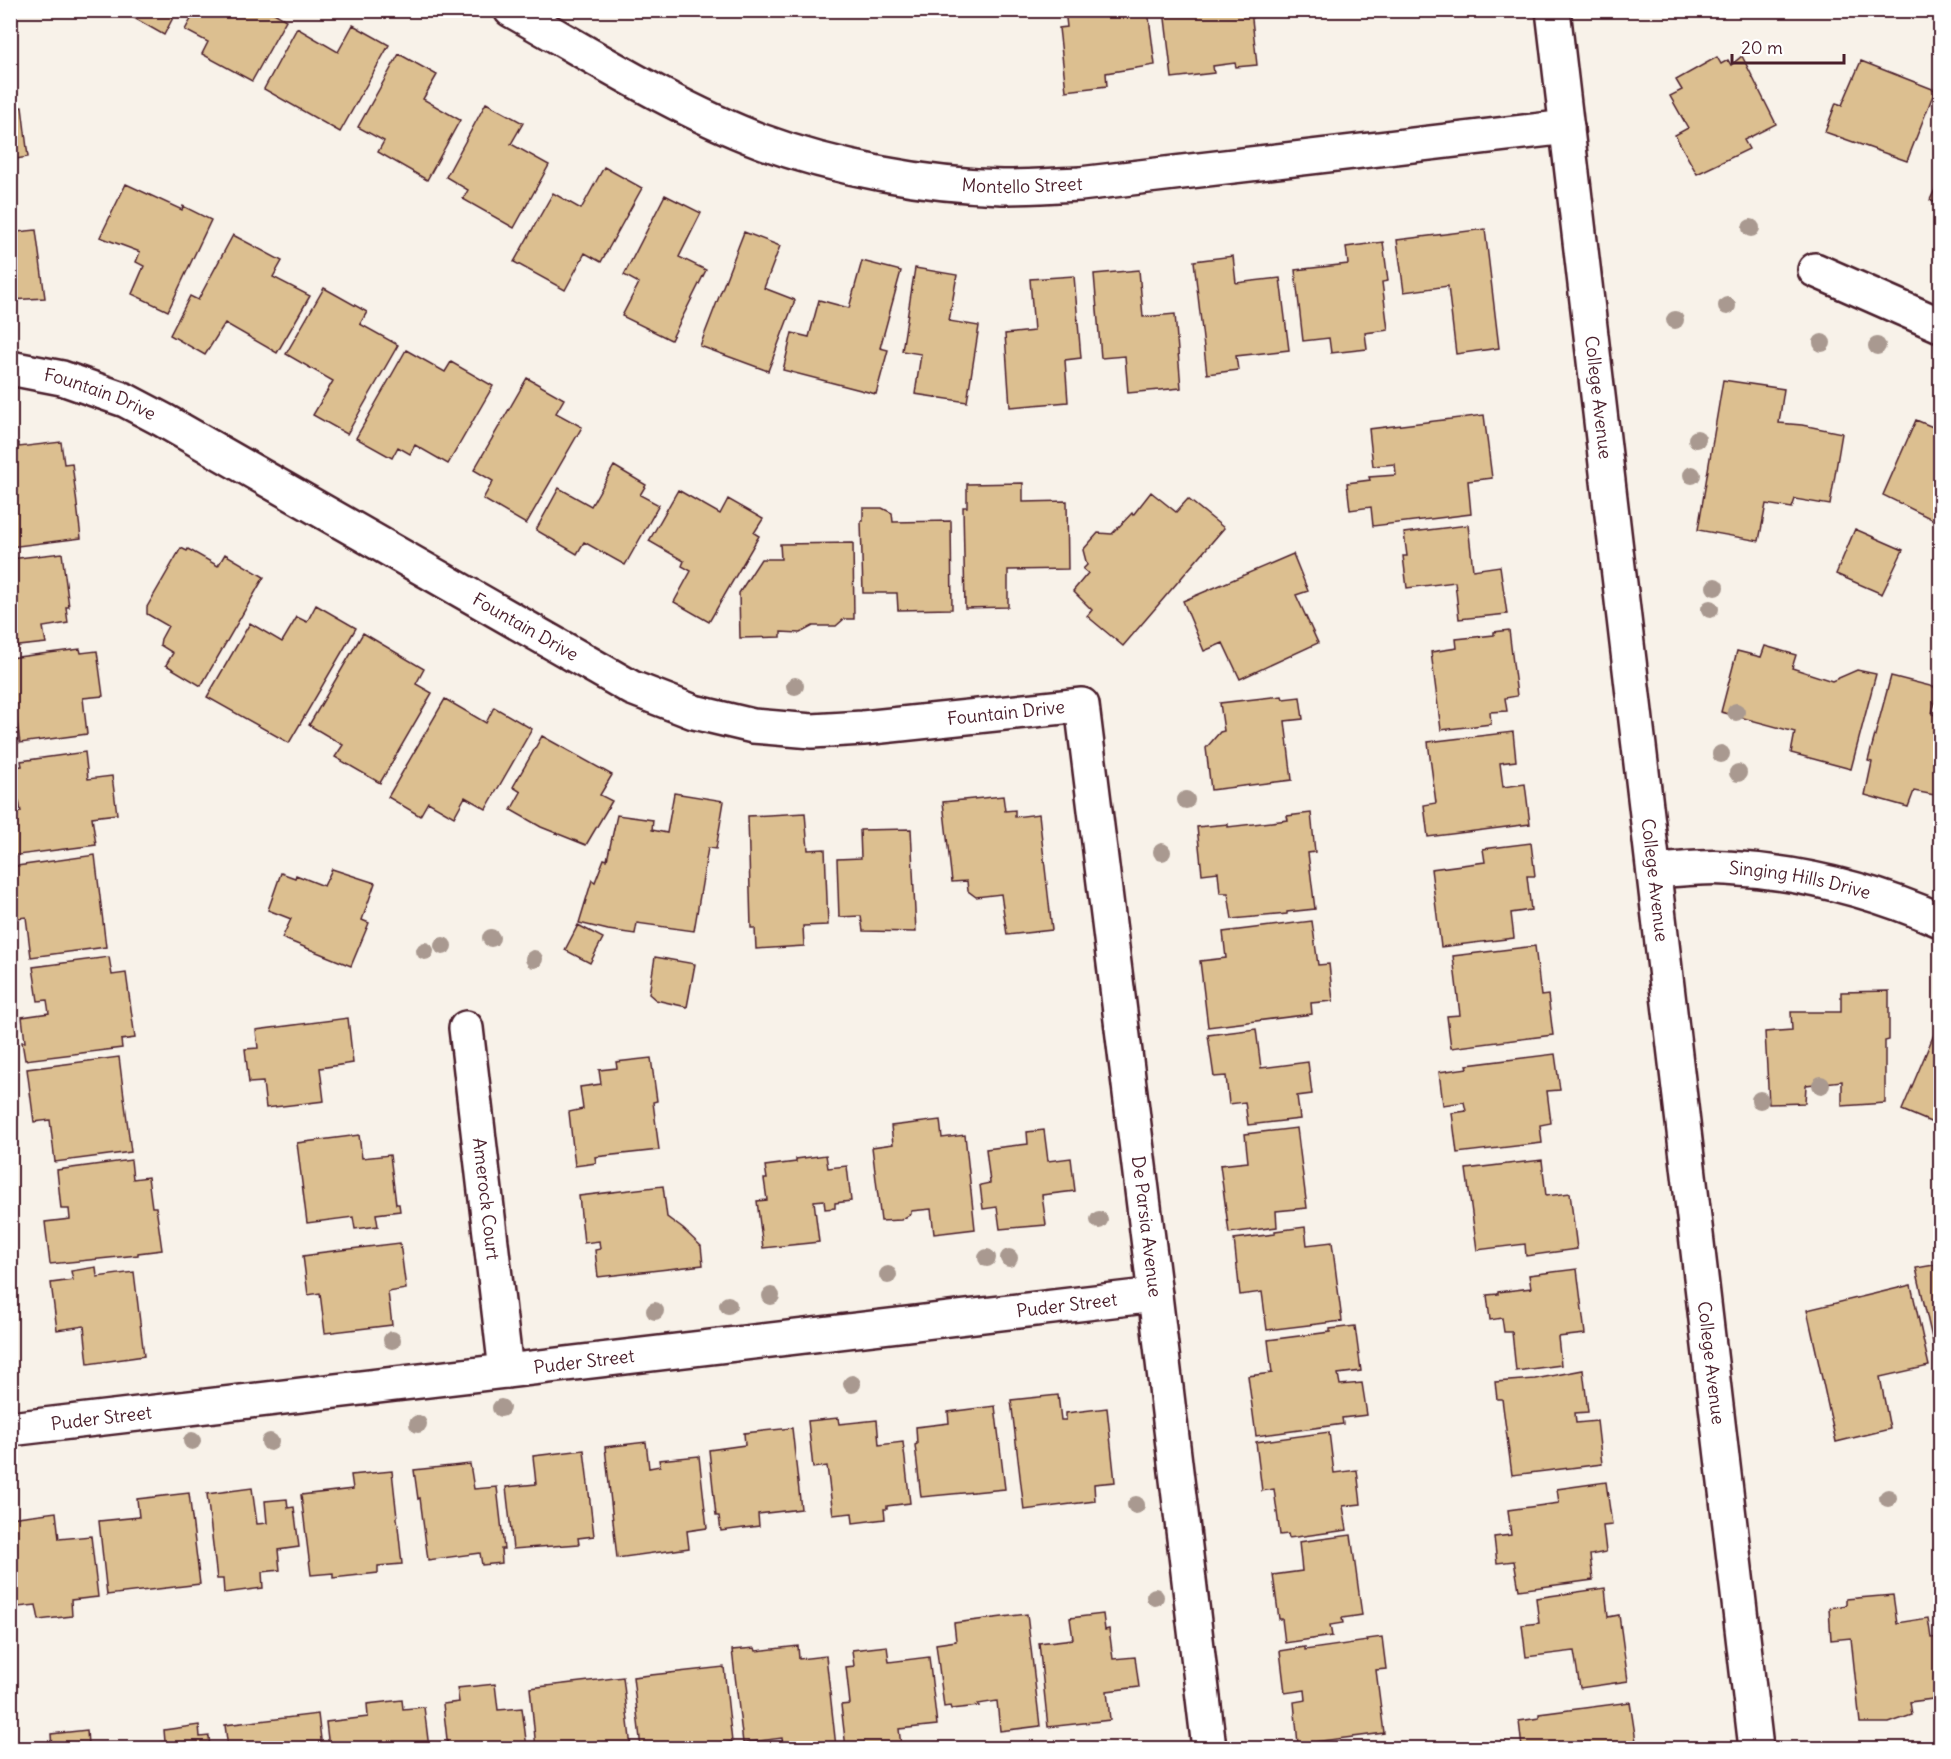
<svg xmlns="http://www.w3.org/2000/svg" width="1951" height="1759" font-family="Delius,sans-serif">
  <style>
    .building { fill: #dcbf90; stroke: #4a1f2b; stroke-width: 1.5 }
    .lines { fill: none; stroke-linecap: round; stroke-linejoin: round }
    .street-casing { stroke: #4a1f2b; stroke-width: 38 }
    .secondary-casing { stroke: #4a1f2b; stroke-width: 38 }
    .street { stroke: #fff; stroke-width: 33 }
    .secondary { stroke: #fff; stroke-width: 33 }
    .tree { fill: #a99990 }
    .labels { text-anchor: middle; stroke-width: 4.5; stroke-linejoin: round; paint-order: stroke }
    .street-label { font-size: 18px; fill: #4a1f2b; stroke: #fff }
  </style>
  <rect width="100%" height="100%" fill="#f8f2e9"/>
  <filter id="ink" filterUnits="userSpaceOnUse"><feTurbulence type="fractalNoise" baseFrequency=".0167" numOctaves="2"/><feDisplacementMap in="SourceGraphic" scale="12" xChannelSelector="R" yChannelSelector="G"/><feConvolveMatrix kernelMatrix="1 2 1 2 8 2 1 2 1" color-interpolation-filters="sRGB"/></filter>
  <g filter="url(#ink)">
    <path class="building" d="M120 10H177L164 35Z
      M196 10H269L286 20 252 81 202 54 208 42 185 30Z
      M1065 10H1148L1155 65 1106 73 1107 86 1066 91 1059 28 1067 27Z
      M1164 10H1251L1257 65 1236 67 1235 63 1213 66 1214 73 1172 78Z
      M353 25 389 45 340 132 264 89 297 28 338 52Z
      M399 54 437 75 423 99 460 120 427 180 378 152 384 141 358 127Z
      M1742 56 1776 124 1744 140 1749 149 1697 174 1675 135 1688 128 1670 96 1682 90 1676 80 1717 57 1721 64 1728 60 1731 65Z
      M1861 61 1935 90 1907 161 1825 132 1836 103 1842 105Z
      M10 98 12 108 22 107 28 157 10 160Z
      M486 103 523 123 511 144 549 165 514 228 463 199 468 190 446 177Z
      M604 167 642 188 601 262 585 253 565 290 514 262 553 193 581 209Z
      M1940 179V205L1930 200Z
      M126 184 182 210 183 206 211 220 168 311 132 294 144 266 136 262 140 252 100 237Z
      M665 195 701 213 679 257 706 270 671 340 622 316 639 283 624 275Z
      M15 214 17 232 36 230 45 298 10 300V215Z
      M1485 229 1499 348 1456 354 1448 286 1404 292 1397 240Z
      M744 232 780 246 764 288 795 300 768 371 700 346Z
      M233 235 282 261 273 277 310 296 277 353 225 323 205 355 170 335 190 296 198 300Z
      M1383 242 1388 281 1382 282 1388 330 1365 333 1367 349 1331 353 1329 338 1303 341 1295 270 1348 264 1346 247Z
      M1233 256 1236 283 1280 278 1289 350 1236 356 1238 370 1207 374 1194 261Z
      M862 261 901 271 880 348 888 350 876 394 783 370 792 333 809 337 819 300 849 308Z
      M915 268 957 275 949 321 979 326 967 402 915 394 921 354 902 351Z
      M1139 270 1143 317 1175 314 1181 388 1128 393 1125 356 1101 358 1094 274Z
      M1074 276 1081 358 1065 360 1068 402 1010 407 1005 334 1034 331 1030 279Z
      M324 288 367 312 360 324 398 345 347 434 313 415 333 381 286 354Z
      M406 350 445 372 451 362 493 386 448 464 415 445 410 454 398 447 392 458 356 438Z
      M527 378 564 399 556 413 582 427 526 524 483 499 493 481 474 470Z
      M1723 380 1784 389 1779 423 1802 425 1842 433 1830 505 1795 499 1792 508 1766 504 1759 541 1698 530Z
      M1484 415 1492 478 1468 481 1471 514 1373 526 1371 507 1350 510 1347 483 1370 480 1369 477 1396 475 1395 464 1373 466 1369 429Z
      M1916 420 1940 430V523L1883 495Z
      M61 442 64 464 72 463 81 538 10 547V444L19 443V447Z
      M614 466 646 485 640 495 659 505 625 565 584 542 577 554 536 530 559 488 591 506Z
      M1023 483V502L1067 501 1068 569 1008 570V607L965 608 963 507H967V484Z
      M678 490 720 514 728 499 763 519 754 533 759 536 709 622 674 602 691 571 682 566 684 561 649 541Z
      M1151 492 1176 512 1188 499 1224 528 1123 646 1087 616 1092 610 1073 591 1088 573 1083 569 1087 565 1083 550 1098 533 1112 534 1132 513 1133 515Z
      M863 508H882L892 513 893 522 951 521 952 609 898 610 897 593H863L861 521H863Z
      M1468 525 1473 570 1500 566 1507 614 1459 619 1455 582 1407 588 1403 556H1407L1404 533Z
      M1855 529 1903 550 1882 594 1836 574Z
      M853 543 854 619H844L836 626H813L800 633 781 632V637L740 638 739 593 761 559H781L780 544Z
      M181 548 187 551 188 549 218 566 225 554 264 577 201 686 166 665 173 653 160 645 161 639 168 626 147 614V607Z
      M62 553 69 607H66L68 623 43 627 46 643 10 647V559Z
      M1293 554 1308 591 1296 595 1318 643 1240 679 1223 643 1204 651 1183 601Z
      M316 605 356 628 289 743 207 697 250 623 282 642 297 617 307 622Z
      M1509 630 1517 696 1505 698 1507 711 1490 712 1491 724 1441 730 1431 652 1457 648 1456 639 1494 635V632Z
      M363 633 424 669 416 684 432 693 380 783 335 757 343 745 309 725Z
      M1765 646 1796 655 1792 668 1832 681 1857 670 1876 674 1851 769 1791 753 1795 732 1721 712 1737 651 1761 657Z
      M80 649 81 653 97 651 103 696 83 698 87 734 20 743 14 700H10V658Z
      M1891 676 1938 688 1932 714 1940 716V796L1914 791 1908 807 1865 795 1872 762 1868 761Z
      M1282 696 1283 699 1300 697 1303 719 1285 721 1292 780 1211 790 1206 748 1220 732 1224 731 1220 703Z
      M445 699 486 723 494 707 532 729 486 809 465 797 454 817 428 802 420 816 388 797Z
      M1513 732 1516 761 1500 763 1503 787 1525 784 1530 824 1428 837 1424 805 1436 803 1428 742Z
      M542 736 612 775 600 795 612 801 586 845 541 827 511 810 521 792 513 787Z
      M85 752 88 779 112 776 117 814 92 817 96 845 10 856V814L21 812 19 801 10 803V767L22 766 21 761Z
      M674 793 724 801 716 849 708 848 694 931 637 923 635 934 608 930 579 923 592 880 595 882 604 859 607 860 617 815 653 820 652 830 667 833Z
      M1003 796 1005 811 1015 810V817L1039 814 1052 930 1007 935 1001 894 976 897 968 891 967 881 952 882 943 802Z
      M805 813 808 850 825 849 828 925 803 926 804 946 756 949 755 928H751L748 816Z
      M1311 813 1315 852 1308 853 1315 909 1287 912V914L1232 919 1228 893H1220L1218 872 1202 874 1197 827 1228 824V827L1288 820 1287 816Z
      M911 829 916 932 863 931 861 916 839 917 837 859 861 858 860 830Z
      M1531 843 1535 876H1527L1531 910 1511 913 1514 938 1441 947 1431 869 1485 862 1483 849Z
      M95 855 106 947 31 957 26 917 10 919V867Z
      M332 869 375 883 362 920 369 923 351 966 282 938 291 919 268 910 281 873 295 878 296 875 324 886Z
      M1312 921 1318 965 1329 964 1333 1001 1311 1003 1312 1014 1208 1027 1200 961 1226 958 1223 932Z
      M578 925 603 938 590 963 565 950Z
      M1535 946 1541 996 1548 995 1553 1035 1451 1048 1447 1016 1460 1015 1453 956Z
      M109 957 112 975 126 973 135 1038 121 1040 122 1048 25 1060 22 1042H25L22 1017 49 1013 47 1000 38 1001 33 967Z
      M655 957 695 964 687 1007 656 1000 649 994Z
      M1889 991V1040L1885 1041V1103L1842 1106V1081L1806 1085 1805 1103 1769 1104 1765 1032 1792 1030 1791 1012H1841V992Z
      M348 1018 353 1063 320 1068 324 1101 266 1108 263 1082 249 1083 245 1049 258 1048 256 1030Z
      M1256 1029 1261 1068 1308 1062 1312 1094 1297 1096 1300 1119 1248 1125 1245 1102 1229 1104 1226 1076 1214 1077 1208 1035Z
      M1935 1032 1940 1034V1126L1902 1110Z
      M1555 1054 1560 1090 1547 1091 1551 1123 1540 1125 1542 1143 1457 1153 1452 1113 1466 1111 1464 1102 1443 1105 1439 1072 1468 1068 1467 1065Z
      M119 1057 131 1152 55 1162 50 1120 34 1122 27 1069Z
      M651 1058 657 1101 653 1102 659 1150 595 1157 596 1163 575 1166 569 1112 583 1109 580 1087 601 1084 599 1070 617 1068 616 1062Z
      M940 1120 942 1138 965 1135 975 1229 934 1234 931 1209 911 1211V1214L901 1220 881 1221 872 1147 893 1144 891 1126Z
      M1297 1128 1307 1208 1276 1211 1277 1227 1229 1233 1220 1165 1248 1162 1245 1134Z
      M1044 1130 1048 1161 1071 1158 1075 1191 1042 1195 1046 1225 1000 1229 997 1207 983 1209 980 1185 990 1183 986 1149 1028 1144 1027 1132Z
      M359 1135 362 1158 390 1155 396 1204H399L400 1211 376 1214 378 1226 355 1229 353 1217 307 1223 297 1143Z
      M826 1155 828 1168 847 1166 851 1201 835 1203V1208L825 1209 824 1200 814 1201 819 1242 763 1248 757 1201 767 1200 764 1179H767L765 1166 796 1162V1159Z
      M131 1160 133 1179 148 1177 152 1207H156L162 1250 138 1253V1255L50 1264 45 1222 70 1219 69 1209H61L57 1170Z
      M1542 1160 1546 1196 1570 1193 1577 1249 1526 1256 1525 1244 1477 1250 1466 1169Z
      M663 1186 667 1217 683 1229 701 1246 703 1265 598 1277 595 1250 600 1249 599 1241 584 1243 579 1196Z
      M1305 1227 1307 1245 1332 1242 1342 1321 1267 1330 1262 1292 1240 1295 1234 1239 1275 1234V1231Z
      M400 1243 406 1289 388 1292 392 1325 325 1333 320 1293 308 1295 303 1256 317 1254V1253Z
      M1940 1264V1373L1916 1268Z
      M96 1267 97 1277 134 1272 144 1356 88 1364 84 1326 57 1330 51 1283 73 1280 71 1271Z
      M1577 1269 1585 1334 1558 1337 1561 1365 1516 1371 1512 1332H1504L1502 1318 1490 1320 1487 1295 1498 1294V1292L1531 1288 1529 1275Z
      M1911 1285 1929 1366 1880 1377 1890 1429 1836 1442 1807 1310Z
      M1355 1326 1361 1371 1338 1374 1340 1385 1362 1383 1367 1415 1342 1418 1343 1424 1256 1436 1248 1376 1272 1373 1268 1340 1330 1332V1329Z
      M1583 1370 1588 1412 1575 1413 1576 1423 1597 1421 1602 1464 1512 1475 1502 1399H1497L1495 1382 1535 1379Z
      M1058 1395 1061 1420H1066V1413L1107 1408 1115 1482 1094 1484 1095 1501 1024 1510 1011 1400Z
      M995 1406 1005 1489 921 1497 915 1445 917 1444 916 1427 949 1423 948 1412Z
      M838 1418 839 1424 877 1420 879 1445 903 1442 910 1503 887 1506V1509H884L885 1519 853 1523 852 1513 833 1515 827 1466 813 1468 808 1421Z
      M792 1428 801 1509 758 1514 759 1526 721 1531 719 1516H716L709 1450 745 1445 744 1433Z
      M1329 1432 1334 1473 1357 1470 1361 1504 1343 1506 1347 1530 1289 1538 1288 1534 1280 1535 1274 1489 1262 1491 1256 1442Z
      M646 1442 649 1468 660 1466 659 1460 699 1456 707 1528 687 1531 689 1548 617 1558 605 1447Z
      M584 1450 594 1536 578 1538 579 1544 513 1549 506 1487 536 1484 533 1456Z
      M470 1464 474 1489 497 1487 504 1549H501L502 1563 482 1565 480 1553 428 1560 420 1498 418 1499 414 1470Z
      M392 1471 402 1564 378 1566V1573L333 1578V1573L311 1575 301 1495 353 1489 351 1475Z
      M1606 1482 1612 1525 1603 1526 1606 1552 1590 1555 1593 1580 1519 1590 1514 1561 1497 1563 1494 1537 1511 1535 1508 1510 1559 1503 1557 1489Z
      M252 1488 257 1524 267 1523 265 1501 287 1499 288 1508 294 1507 299 1547 278 1550 280 1570 262 1572 263 1588 224 1593 223 1579H217L207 1494Z
      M189 1493 200 1584 107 1595 99 1521 139 1517 137 1499Z
      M56 1512 59 1539 91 1536 98 1597 71 1600 72 1616 39 1620 36 1605 18 1607 13 1560H10V1518Z
      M1351 1535 1362 1615 1342 1618 1343 1623 1330 1625 1332 1636 1285 1643 1282 1619H1279L1273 1575 1302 1571 1299 1542Z
      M1605 1588 1608 1617 1619 1615 1628 1681 1580 1688 1574 1651 1526 1657 1522 1625 1539 1623 1536 1598Z
      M1893 1595 1897 1623 1928 1618 1931 1638 1940 1637V1698L1910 1702 1912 1715 1889 1723H1860L1851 1638 1831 1640 1829 1608 1846 1605V1599Z
      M1027 1614 1040 1726 1000 1731 997 1701 978 1704 979 1706 951 1709 950 1706 944 1707 936 1644 956 1641 954 1623Z
      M1103 1614 1105 1630 1109 1629 1113 1659 1135 1657 1139 1687 1107 1691 1110 1720 1048 1727 1039 1643 1073 1639 1070 1618Z
      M1382 1637 1386 1669 1376 1670 1384 1733 1298 1744 1294 1702 1306 1700 1305 1690 1285 1693 1280 1651 1305 1647V1650L1368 1641 1367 1639Z
      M798 1646 799 1659 826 1656 836 1747 783 1748 782 1738 743 1743 732 1650 755 1648 756 1651Z
      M887 1646 889 1662 929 1657 937 1725 899 1729 901 1746 875 1748H846L841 1705 850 1704 846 1667 854 1666 852 1650Z
      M724 1667 732 1742 692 1747V1748H641L633 1677Z
      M623 1677 631 1748H536L530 1688Z
      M495 1684 498 1710 522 1708 527 1748H448L443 1704 459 1702 457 1688Z
      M402 1700 403 1709 424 1707 429 1748H329L326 1722 368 1717 367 1704Z
      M1630 1702 1637 1748H1522L1519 1721 1539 1718V1714Z
      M318 1714 322 1748H228L225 1725Z
      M199 1725 200 1737 209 1736 210 1748H124V1747L165 1742 164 1730Z
      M87 1730 88 1745 92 1744 93 1748H52L51 1734Z"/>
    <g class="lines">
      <g class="street-casing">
        <g id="street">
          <path id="s1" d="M511 10C591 55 676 109 761 141 834 168 925 185 1002 187 1028 187 1054 185 1080 184L1567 127"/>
          <path d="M1815 270 1940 325"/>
          <path id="s2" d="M10 368 62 378 125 400 163 420 632 688 694 712 753 726 812 731 863 728 1082 705 1155 1295 1209 1748"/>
          <path id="s3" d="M1654 871C1678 870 1703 866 1727 868 1802 872 1872 890 1940 920"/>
          <path id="s4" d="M466 1028 506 1371"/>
          <path id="s5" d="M10 1429 1155 1295"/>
        </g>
      </g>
      <g class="secondary-casing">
        <g id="secondary">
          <path id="s6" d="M1553 10 1756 1748"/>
        </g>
      </g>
      <use href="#street" class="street"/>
      <use href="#secondary" class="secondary"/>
    </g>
    <g class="tree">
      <circle cx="1751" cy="228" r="9"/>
      <circle cx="1727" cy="306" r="9"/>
      <circle cx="1675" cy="320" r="9"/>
      <circle cx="1822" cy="343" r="9"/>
      <circle cx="1877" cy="346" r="9"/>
      <circle cx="1697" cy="439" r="9"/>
      <circle cx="1692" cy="475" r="9"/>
      <circle cx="1715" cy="587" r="9"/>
      <circle cx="1710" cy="609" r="9"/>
      <circle cx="795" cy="686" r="9"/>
      <circle cx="1736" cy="712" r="9"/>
      <circle cx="1721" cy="754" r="9"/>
      <circle cx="1738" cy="773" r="9"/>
      <circle cx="1186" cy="800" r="9"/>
      <circle cx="1162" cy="852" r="9"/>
      <circle cx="491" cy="938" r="9"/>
      <circle cx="443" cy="946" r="9"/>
      <circle cx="425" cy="951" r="9"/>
      <circle cx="534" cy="959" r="9"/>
      <circle cx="1821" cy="1085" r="9"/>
      <circle cx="1760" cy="1100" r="9"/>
      <circle cx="1099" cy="1220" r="9"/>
      <circle cx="987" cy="1258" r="9"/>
      <circle cx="1009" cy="1258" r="9"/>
      <circle cx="888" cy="1275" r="9"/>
      <circle cx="771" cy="1296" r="9"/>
      <circle cx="728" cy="1305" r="9"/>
      <circle cx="655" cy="1311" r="9"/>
      <circle cx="392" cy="1340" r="9"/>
      <circle cx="852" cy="1384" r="9"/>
      <circle cx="501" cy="1408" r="9"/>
      <circle cx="418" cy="1424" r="9"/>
      <circle cx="192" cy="1441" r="9"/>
      <circle cx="270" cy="1442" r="9"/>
      <circle cx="1888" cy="1498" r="9"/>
      <circle cx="1136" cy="1505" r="9"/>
      <circle cx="1155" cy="1597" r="9"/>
    </g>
  </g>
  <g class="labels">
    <g class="street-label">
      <text dy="6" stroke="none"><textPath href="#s1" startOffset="549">Montello Street</textPath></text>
      <text dy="6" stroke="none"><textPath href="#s2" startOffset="94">Fountain Drive</textPath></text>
      <text dy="6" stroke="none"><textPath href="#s6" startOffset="390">College Avenue</textPath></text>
      <text dy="6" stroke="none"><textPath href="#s2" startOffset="580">Fountain Drive</textPath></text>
      <text dy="6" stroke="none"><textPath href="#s2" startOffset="1084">Fountain Drive</textPath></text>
      <text dy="6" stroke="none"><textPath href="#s6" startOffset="876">College Avenue</textPath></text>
      <text dy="6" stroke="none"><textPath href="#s3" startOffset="147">Singing Hills Drive</textPath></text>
      <text dy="6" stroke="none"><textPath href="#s4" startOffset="172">Amerock Court</textPath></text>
      <text dy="6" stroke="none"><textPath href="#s2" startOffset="1686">De Parsia Avenue</textPath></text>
      <text dy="6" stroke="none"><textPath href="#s5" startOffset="1064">Puder Street</textPath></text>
      <text dy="6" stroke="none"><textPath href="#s5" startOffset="578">Puder Street</textPath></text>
      <text dy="6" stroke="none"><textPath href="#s6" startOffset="1362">College Avenue</textPath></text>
      <text dy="6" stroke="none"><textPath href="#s5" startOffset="92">Puder Street</textPath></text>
    </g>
  </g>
  <rect width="1951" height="1759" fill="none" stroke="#fff" stroke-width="36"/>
  <rect x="18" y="18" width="1915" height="1723" fill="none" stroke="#4a1f2b" stroke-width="2" filter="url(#ink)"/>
  <path d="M1732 54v9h112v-9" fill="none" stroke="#4a1f2b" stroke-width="3"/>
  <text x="1741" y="54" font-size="18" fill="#4a1f2b" stroke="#ffffff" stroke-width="4.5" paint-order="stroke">20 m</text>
</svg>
